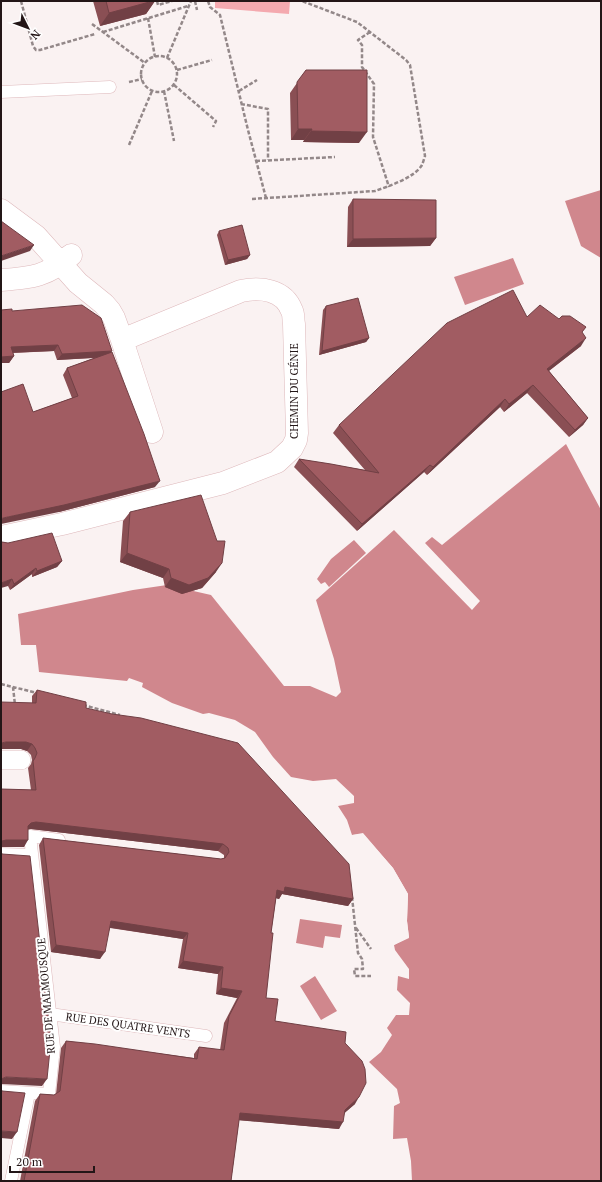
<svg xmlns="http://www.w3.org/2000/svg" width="602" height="1182" font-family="'PT Serif',serif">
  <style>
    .green { fill: #f4a9af }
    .water { fill: #d0878d }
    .pier { fill: #faf2f2 }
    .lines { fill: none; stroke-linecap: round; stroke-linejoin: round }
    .service-casing { stroke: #deb8bb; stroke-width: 13 }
    .pedestrian-casing { stroke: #deb8bb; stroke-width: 20 }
    .minor-casing { stroke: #deb8bb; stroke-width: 23 }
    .path { stroke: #938889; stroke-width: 2.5; stroke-dasharray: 4 2; stroke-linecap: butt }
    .service { stroke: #fff; stroke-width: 12 }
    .pedestrian { stroke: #fff; stroke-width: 19 }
    .minor { stroke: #fff; stroke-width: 22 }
    .wall { fill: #8a4f54 }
    .shaded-wall { fill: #714045 }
    .building { fill: #a15c62; stroke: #714045 }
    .labels { text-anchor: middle; stroke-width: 4; stroke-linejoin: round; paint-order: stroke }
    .street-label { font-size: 11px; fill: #231617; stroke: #fff }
  </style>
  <rect width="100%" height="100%" fill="#faf2f2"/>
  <path class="green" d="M215 1H290L289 14 215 8Z"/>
  <path class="water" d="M601 190V258L581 246 565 201Z
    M513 258 524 284 465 305 454 277Z
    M566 444 601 510V1181H412L411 1161 407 1138 393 1139 394 1106 400 1103 397 1089 369 1062 381 1052 392 1035 387 1028 396 1015H409L410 1003 397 990 398 976 409 979V969L395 950 394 945 409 937 407 921 408 894 393 868 363 834 352 835 347 820 338 806 354 803V796L336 779 313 781 291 777 273 757 255 732 235 720 209 713 203 714 172 703 142 687 143 683 129 678 127 681 39 672 36 645H21L18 614 133 590 167 585 211 595 284 686H310L336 697 341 692 334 659 316 600 394 530 472 610 480 601 425 543 432 537 442 545Z
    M354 540 366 553 329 587 325 582 321 584 317 579 331 559Z
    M300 919 342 925 340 938 325 936 323 948 296 943Z
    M315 976 337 1011 321 1020 300 986Z"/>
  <path class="pier" d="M363 833 393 868 408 894 407 921 409 938 394 945V943L407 936 405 921 406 895 392 869 362 836H352V835Z"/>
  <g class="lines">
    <g class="service-casing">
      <path id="service" d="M1 92 110 87
        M1 854 32 855
        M50 1014 206 1036
        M1 1091 49 1094 54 1047 30 836 59 840
        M11 1181 29 1093"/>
    </g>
    <g class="pedestrian-casing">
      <path id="pedestrian" d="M1 760H21"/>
    </g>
    <g class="minor-casing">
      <path id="minor" d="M1 210 36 236 78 283 104 304 110 311 114 318 122 340 152 432
        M1 280C32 278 48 276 71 255
        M1 537 62 524 223 483 277 462 292 448 296 440 297 433 294 324C293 320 294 315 292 311 284 289 260 287 241 291L122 340"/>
    </g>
    <path class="path" d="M21 1 33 46 36 50H40L95 34
      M157 1 158 5 172 1
      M195 1 197 10
      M208 1 210 7 220 15 248 130 266 198
      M148 18 155 57
      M92 24 145 63
      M103 32 188 6
      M370 32 358 40 362 45V67L374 84 373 137 389 187
      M141 74a18 18 0 1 1 36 0a18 18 0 1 1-36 0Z
      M167 58 191 1
      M177 70 212 60
      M129 82 142 79
      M174 85 216 121 213 127
      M164 91 174 141
      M239 91 257 80
      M241 104 268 109V160
      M129 145 152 91
      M256 161 335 157
      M252 199 375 191C389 186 414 178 422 165 423 163 424 159 425 156L410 65 406 60 357 22 302 1
      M1 684 37 693
      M13 687 15 705
      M83 705 120 715
      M352 897 358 953 362 959 363 969H354L355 976H371
      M356 928 371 949"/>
    <use href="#service" class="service"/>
    <use href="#pedestrian" class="pedestrian"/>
    <use href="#minor" class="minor"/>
  </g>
  <path class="wall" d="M93 1H155L146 14 100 26Z
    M306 70 359 143 303 142 304 140H291L290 93Z
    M353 199 436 238 430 246 347 247 348 207Z
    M219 231 250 255 247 259 225 265 217 235Z
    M326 306 369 338 366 342 319 355 323 310Z
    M1 310 12 311 112 351 111 352 155 487 59 512 33 412 72 398 63 375 67 368 94 358 57 360 54 351 13 353 14 356 9 363H1Z
    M527 317 559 319 586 327 582 332 581 346 549 371 588 418 583 425 569 437 527 393 504 412 500 407 427 475 424 472 357 531 294 467 299 459 365 470 333 433 339 425Z
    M130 512 216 572 202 588 182 594 165 587 163 578 120 562 123 521Z
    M2 542 62 561 57 567 32 577V574L10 590 8 586Z
    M37 690 86 708 353 899 348 906 282 894 279 899 276 898 271 933 266 998 275 1021 345 1043 355 1104 344 1113 339 1129 239 1120 231 1181H20L35 1101 40 1094 54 1095 56 1094 61 1048 66 1041 194 1058V1054L199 1047 220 1050 224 1023 237 998 216 994 218 974 178 968 183 939 110 928 100 959 51 952 39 845 43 838 221 859 224 858V855L218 851 31 829H28L24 847H1V789L31 790 28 768 31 764 32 760 31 755 27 751 21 749H1L32 703V696Z"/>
  <path class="shaded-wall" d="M153 1H155L146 14 100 26 109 13Z
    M298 129H312L304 140H291Z
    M311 131 367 132 359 143 303 142Z
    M436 238 430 246 347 247 353 239Z
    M34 245 30 251 1 261V256Z
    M250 255 247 259 225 265 228 260Z
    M369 338 366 342 319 355 322 351Z
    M586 338 581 346 542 376 547 369Z
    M58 345 54 351 6 353 11 347Z
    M112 351 107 357 57 360 62 354Z
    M14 356 9 363H1V357Z
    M533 385 527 393 504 412 509 404Z
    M505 399 500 407 427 475 433 467Z
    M588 418 583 425 569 437 575 430Z
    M430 465 424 472 357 531 362 524Z
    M160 481 155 487 59 512 1 524V519L3 518Z
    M127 553 169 569 163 578 120 562Z
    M62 561 57 567 32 577 37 571Z
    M222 563 216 572 202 588 182 594 165 587 171 578Z
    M36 568 32 574 10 590 14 584Z
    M12 579 8 586 1 588V583Z
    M6 742H26L32 744 27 751 21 749H1V743Z
    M36 822 223 844 218 851 31 829 26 830 28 826 31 823Z
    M6 840H28L24 847H1V842L2 841Z
    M285 887 353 899 348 906 282 894 279 899 272 897 277 890Z
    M111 921 188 933 183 939 106 927Z
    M56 945 105 952 100 959 51 952Z
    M183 961 223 967 218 974 178 968Z
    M221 988 242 991 237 998 216 994Z
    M6 1077 47 1079 42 1086 1 1084V1079Z
    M359 1097 355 1104 340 1117 345 1110Z
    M240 1113 343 1122 339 1129 236 1120Z
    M1 1131 17 1132 12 1139 1 1138Z"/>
  <path class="building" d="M106 1H153L109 13Z
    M306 70H367V132L311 131 312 129H298L297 82Z
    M353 199 436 200V238L353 239Z
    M1 221 34 245 1 256Z
    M242 225 250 255 228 260 219 231Z
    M513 290 527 317 540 305 559 319 562 316H570L586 327 582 332 586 338 547 369 588 418 575 430 533 385 509 404 505 399 433 467 430 465 362 524 299 459 331 464 379 473 339 425 447 323Z
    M358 298 369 338 322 351 326 306Z
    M82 305 101 318 112 351 62 354 58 345 11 347 14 356 1 357V310L12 309V311Z
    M112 352 144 434 160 481 64 505 3 518 1 519V392L23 384 33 412 78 396 67 368Z
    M201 495 217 541H225L222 563 208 578 189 585 171 578 169 569 127 553 130 512Z
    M52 533 62 561 37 571 36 568 14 584 12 579 1 583V542H2L8 543Z
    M37 690 86 702V708L112 714 141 718 238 743 349 864 353 899 285 887 284 892 277 890 271 933H273L266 998 278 999 275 1021 346 1032 345 1043 362 1061 365 1069 366 1083 359 1097 345 1110 343 1122 240 1113 231 1181H24L40 1094 54 1095 60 1091 66 1041 95 1044 197 1059 199 1047 224 1050 229 1016 242 991 221 988 223 967 183 961 188 933 111 921 105 952 56 945 43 838 221 859 225 858 229 852 228 848 223 844 36 822 31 823 28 826V840H6L2 841 1 842V789L36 790 33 761 35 758 37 753 35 748 32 744 26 742H6L1 743V702L36 703Z
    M1 852 2 854 30 856 51 1040 47 1079 6 1077 1 1079Z
    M1 1089 2 1091 25 1093 17 1132 1 1131Z"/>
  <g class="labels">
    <g class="street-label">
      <text transform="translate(294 391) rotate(-90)" y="4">CHEMIN DU GÉNIE</text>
      <text transform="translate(46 996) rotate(-95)" y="4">RUE DE MALMOUSQUE</text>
      <text transform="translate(128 1025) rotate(8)" y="4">RUE DES QUATRE VENTS</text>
    </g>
  </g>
  <rect width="602" height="1182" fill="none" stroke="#231617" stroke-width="4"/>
  <g transform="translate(28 28) rotate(132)" stroke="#ffffff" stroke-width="3" paint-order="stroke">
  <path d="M0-3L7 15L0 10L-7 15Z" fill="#231617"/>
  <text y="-6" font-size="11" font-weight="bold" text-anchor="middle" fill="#231617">N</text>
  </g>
  <path d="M10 1166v6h84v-6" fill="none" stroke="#231617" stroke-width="2"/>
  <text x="16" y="1166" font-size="12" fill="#231617" stroke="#ffffff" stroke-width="3" paint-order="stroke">20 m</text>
</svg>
